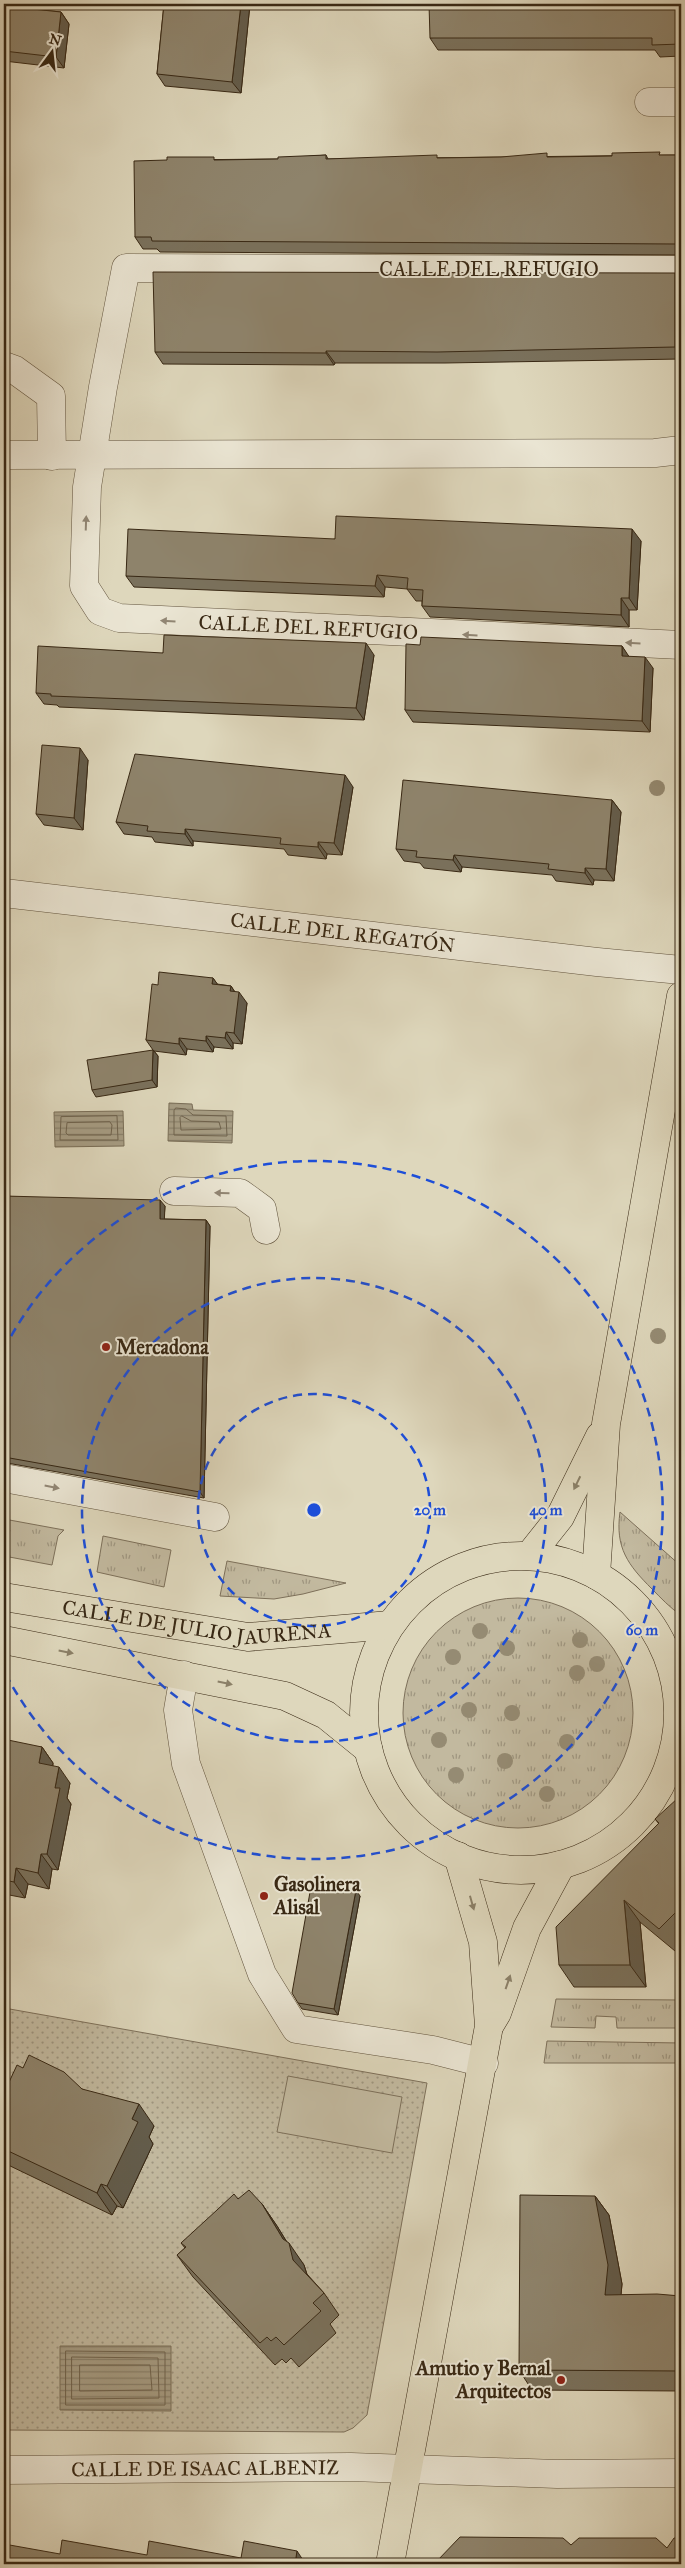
<svg xmlns="http://www.w3.org/2000/svg" width="685" height="2568" font-family="'IM FELL Great Primer',serif">
  <style>
    .grass { fill: url(#grass-tufts); stroke: #7d705a }
    .garden { fill: url(#garden-dots); stroke: #7d705a }
    .pitch { fill: #c2b99f; stroke: #7d705a }
    .water { fill: url(#water-rules); stroke: #7a6e57 }
    .lines { fill: none; stroke-linecap: round; stroke-linejoin: round }
    .shore { stroke: #6f624c; stroke-width: 1 }
    .minor-casing { stroke: #62543e; stroke-width: 29 }
    .major-casing { stroke: #382814; stroke-width: 29 }
    .minor { stroke: #eae5d3; stroke-width: 28 }
    .major { stroke: #ded7bc; stroke-width: 28 }
    .tree { fill: #958b73 }
    .wall { fill: #7a715c; stroke: #382814 }
    .shaded-wall { fill: #635c4b; stroke: #382814 }
    .building { fill: #8e836b; stroke: #382814 }
    .oneway { fill: #918674 }
    .oneway2 { fill: #8b8068 }
    .ring { fill: none; stroke: #1d4ed8; stroke-width: 2.5; stroke-dasharray: 9 6 }
    .poi-dot { fill: #8f2418; stroke: #eae5d3; stroke-width: 2 }
    .labels { text-anchor: middle; stroke-width: 4; stroke-linejoin: round; paint-order: stroke }
    .street-label { font-size: 20px; fill: #382814; stroke: #eae5d3 }
    .poi-label { font-size: 20px; font-weight: bold; fill: #382814; stroke: #eae5d3; text-anchor: start }
    .centre { fill: #1d4ed8; stroke: #eae5d3; stroke-width: 2.5 }
    .ring-label { font-size: 15px; text-anchor: middle; font-weight: bold; fill: #1d4ed8; stroke: #eae5d3; stroke-width: 4; stroke-linejoin: round; paint-order: stroke }
  </style>
  <defs>
    <pattern id="grass-tufts" width="24" height="20" patternUnits="userSpaceOnUse" patternTransform="scale(1.25)"><rect width="24" height="20" fill="#c2b99f"/><path d="M3 7l-1-3M5 7V3M7 7l1-3M15 17l-1-3M17 17v-4M19 17l1-3" fill="none" stroke="#9f9680"/></pattern>
    <pattern id="garden-dots" width="8" height="8" patternUnits="userSpaceOnUse" patternTransform="scale(1.25)"><rect width="8" height="8" fill="#c2b99f"/><path d="M2 2h.1M6 6h.1" fill="none" stroke="#9f9680" stroke-width="1.8" stroke-linecap="round"/></pattern>
    <pattern id="water-rules" width="6" height="5" patternUnits="userSpaceOnUse" patternTransform="scale(1.25)"><rect width="6" height="5" fill="#a69c83"/><path d="M0 2.5h6" fill="none" stroke="#887f6a"/></pattern>
  </defs>
  <rect width="100%" height="100%" fill="#ded7bc"/>
  <filter id="stains"><feTurbulence type="fractalNoise" baseFrequency=".004" numOctaves="4"/><feColorMatrix values="0 0 0 0 .2 0 0 0 0 .09 0 0 0 0 .02 0 0 0 .5 -.17"/></filter>
  <radialGradient id="worn" r=".72"><stop offset=".6" stop-color="#630" stop-opacity="0"/><stop offset="1" stop-color="#630" stop-opacity=".3"/></radialGradient>
  <path class="grass" d="M620 1512 681 1566V1615C670 1608 661 1598 652 1589 628 1565 615 1548 620 1512Z
    M4 1519 64 1530 58 1536 52 1565 4 1556Z
    M103 1536 171 1550 164 1587 97 1572Z
    M227 1561 346 1583 303 1594 274 1599 220 1596Z
    M403 1713a115 115 0 1 1 230 0a115 115 0 1 1-230 0Z
    M556 1999 681 2000V2028H617L616 2017 596 2016 595 2028 551 2027Z
    M547 2041 681 2043V2063H544Z"/>
  <path class="garden" d="M4 2008 427 2083 367 2415 353 2428 344 2432 4 2430Z"/>
  <path class="pitch" d="M288 2076 402 2097 392 2153 277 2132Z"/>
  <path class="water" d="M169 1103 192 1104 193 1110 233 1111 232 1143 168 1141Z
    M123 1111 124 1146 55 1147 54 1112Z
    M60 2346H171V2411L60 2410Z"/>
  <g class="lines">
    <path class="shore" d="M176 1108 186 1109 193 1115 226 1116 227 1136 174 1135V1111Z
      M117 1116 118 1140H60L61 1117Z
      M182 1116 191 1121 219 1122 221 1129 181 1130 180 1118Z
      M110 1122 112 1125 111 1135H68L66 1133 67 1123Z
      M66 2351 165 2352V2405H66Z
      M72 2357 158 2358 159 2398 72 2399Z
      M80 2365H150L152 2390 80 2391Z"/>
    <g class="minor-casing">
      <g id="minor">
        <path d="M649 102H681"/>
        <path id="s1" d="M681 270 126 268 103 387 87 487 84 586 100 611 119 618 681 645"/>
        <path d="M4 366 15 370 51 396 52 456"/>
        <path d="M4 455 655 453 681 450"/>
        <path id="s2" d="M4 893 597 962 681 970"/>
        <path d="M174 1191 240 1193 262 1209 266 1230"/>
        <path d="M4 1478 215 1517"/>
        <path d="M184 1675 178 1710 186 1764 262 1974 296 2029 433 2050 484 2063"/>
        <path id="s3" d="M4 2470 351 2467 557 2474 681 2473"/>
      </g>
    </g>
    <g class="major-casing">
      <g id="major">
        <path d="M529 1556 560 1517 600 1436"/>
        <circle cx="521" cy="1713" r="157"/>
        <path d="M596 1575 606 1424 681 996"/>
        <path id="s4" d="M4 1597 248 1637 390 1625"/>
        <path d="M4 1640 285 1696 326 1715 368 1749"/>
        <path d="M491 2023 497 2013 527 1928 561 1865"/>
        <path d="M390 2564 489 2026 483 1942 458 1856"/>
      </g>
    </g>
    <use href="#minor" class="minor"/>
    <use href="#major" class="major"/>
  </g>
  <g class="tree">
    <circle cx="657" cy="788" r="8"/>
    <circle cx="658" cy="1336" r="8"/>
    <circle cx="480" cy="1631" r="8"/>
    <circle cx="580" cy="1640" r="8"/>
    <circle cx="507" cy="1648" r="8"/>
    <circle cx="453" cy="1657" r="8"/>
    <circle cx="597" cy="1664" r="8"/>
    <circle cx="577" cy="1673" r="8"/>
    <circle cx="469" cy="1710" r="8"/>
    <circle cx="512" cy="1713" r="8"/>
    <circle cx="439" cy="1740" r="8"/>
    <circle cx="567" cy="1742" r="8"/>
    <circle cx="505" cy="1761" r="8"/>
    <circle cx="456" cy="1775" r="8"/>
    <circle cx="547" cy="1794" r="8"/>
  </g>
  <path class="wall" d="M164 4H250L241 93 165 86 157 74Z
    M681 4V56L660 57 655 50H438L430 38Z
    M4 6 61 12 69 24 64 68 4 61Z
    M326 155 328 159 681 155V255L160 252 157 249H143L135 237 167 160 278 159Z
    M681 283V359L445 363H335L334 365 163 364 155 352Z
    M335 539 641 541 637 610H629V627L430 617 422 606V601H416L407 589 385 587 384 597 134 587 126 576Z
    M420 645 622 646 628 656 653 668 650 732 413 722 405 710Z
    M163 653 374 655 364 720 59 707 57 705 44 704 36 693Z
    M88 760 83 830 44 825 36 814Z
    M353 787 342 855 327 854 326 859 288 855 284 849 193 841V846L155 842 152 837 124 834 116 822Z
    M612 800 621 812 614 881 594 880 593 885 556 881 552 875 462 867 461 872 424 868 420 863 404 861 396 849Z
    M213 978 217 984 231 986 235 992 247 1003 242 1044 233 1043V1049L214 1047 213 1052 187 1049 186 1055 154 1051 158 1056 157 1087 96 1097 92 1090 153 1050 146 1040 158 985Z
    M4 1196 165 1206 164 1219 206 1220 210 1226 204 1498 7 1463 4 1464Z
    M4 1745 42 1747 53 1763V1766L70 1783 67 1798 71 1804 58 1870 52 1869 49 1889 28 1884 25 1898 4 1894Z
    M681 1801V1944L675 1951 640 1922 646 1987H574L559 1965 659 1824 655 1819Z
    M360 1896 338 2015 302 2009 298 2003Z
    M23 2068 82 2089 154 2126 149 2137 153 2144 123 2208 117 2206 112 2215 4 2163V2093Z
    M595 2196 609 2215 622 2284 621 2295 681 2296V2391L532 2390 519 2370Z
    M238 2199 262 2204 277 2226 287 2242 304 2265 307 2274 324 2293 339 2315 330 2324 336 2333 299 2367 291 2358 286 2363 282 2359 275 2365 193 2277 177 2255 185 2248 181 2243Z"/>
  <path class="shaded-wall" d="M241 4H250L241 93 232 82Z
    M61 12 69 24 64 68 56 57Z
    M677 231 681 238V251L676 244Z
    M675 273 681 283V356L675 347Z
    M326 351 335 363 334 365 326 353Z
    M632 529 641 541 637 610 629 598Z
    M377 575 385 587 384 597 375 586Z
    M621 598 629 610V627L621 615Z
    M366 643 374 655 364 720 356 708Z
    M622 646 630 658 622 656Z
    M645 657 653 668 650 732 642 721Z
    M80 748 88 760 83 830 74 818Z
    M345 775 353 787 342 855 334 843Z
    M612 800 621 812 614 881 606 869Z
    M185 829 193 841V846L185 834Z
    M318 842 327 854 326 859 318 847Z
    M454 855 462 867 461 872 453 860Z
    M585 868 594 880 593 885 585 873Z
    M4 957 6 960 4 979Z
    M213 978 221 989 212 984Z
    M5 979 9 985 4 1033V987Z
    M231 986 238 997 239 992 247 1003 242 1044 234 1033 230 991Z
    M226 1032 233 1043V1049L225 1038Z
    M206 1036 214 1047 213 1052 206 1041Z
    M179 1038 187 1049 186 1055 179 1044Z
    M153 1050 158 1056 157 1087 152 1080Z
    M160 1200 165 1206 164 1226 160 1219Z
    M206 1220 210 1226 204 1498 200 1492Z
    M42 1747 53 1763 50 1779 39 1763Z
    M59 1767 70 1783 67 1798 71 1804 58 1870 47 1854 55 1788Z
    M41 1854 52 1869 49 1889 38 1873Z
    M16 1868 28 1884 25 1898 14 1882Z
    M356 1890 360 1896 338 2015 334 2009Z
    M624 1900 640 1922 646 1987 630 1965Z
    M139 2104 154 2126 149 2137 153 2144 123 2208 107 2186 132 2119Z
    M101 2184 117 2206 112 2215 97 2193Z
    M595 2196 609 2215 622 2284 619 2315 605 2295Z
    M262 2204 277 2226 289 2246V2243L304 2265 309 2282 293 2260 283 2239Z
    M297 2551 305 2563V2564H295Z"/>
  <path class="building" d="M164 4H241L232 82 157 74Z
    M429 4H681V44L652 45V38H430Z
    M4 6 61 12 56 57 4 51Z
    M660 152 659 155H681V231H677L676 244 152 241 151 237H135L134 161 167 160V157H214V160L278 159V157L326 155V159L437 155V158L501 157 547 153V157L612 156V153Z
    M153 272 675 273V347L437 352 326 351V353L155 352Z
    M336 516 632 529 629 598H621V615L422 606 423 590 407 589 408 578 377 575 375 586 126 576 128 529 335 539Z
    M164 635 366 643 356 708 51 696V694L36 693 38 646 163 653Z
    M421 637 622 646V656L645 657 642 721 405 710 406 644 420 645Z
    M42 745 80 748 74 818 36 814Z
    M135 754 345 775 334 843 318 842V847L280 844 281 838 185 829V834L147 831 148 826 116 822Z
    M403 780 612 800 606 869 585 868V873L548 869 549 864 454 855 453 860 416 857 417 851 396 849Z
    M159 972 213 978 212 984 231 986 230 991 239 992 234 1033 226 1032 225 1038 206 1036V1041L179 1038V1044L146 1040 152 984 158 985Z
    M153 1050 152 1080 92 1090 87 1060Z
    M4 1196 160 1200V1219L206 1220 200 1492 4 1457Z
    M8 1740 42 1747 39 1763 59 1767 55 1788H60L47 1854H41L38 1873 16 1868 14 1882 4 1880V1745H7Z
    M678 1798 681 1801V1907L659 1929 624 1900 630 1965H559L556 1927 659 1823 655 1819Z
    M312 1881 356 1890 334 2009 298 2003 292 1993Z
    M29 2055 64 2072 82 2089 139 2104 132 2119 138 2122 107 2186 101 2184 97 2193 4 2149V2093L17 2065 23 2068Z
    M249 2190 262 2204 283 2239 289 2243 293 2260 324 2293 313 2303 321 2311 284 2345 276 2337 271 2341 267 2337 260 2343 177 2255 186 2247 181 2243 217 2210 234 2194 238 2199Z
    M520 2195 595 2196 608 2265 605 2295 657 2294 681 2296V2371L519 2370Z
    M460 2537 563 2538 571 2545 579 2538H656L667 2548 674 2538H681V2564H437V2561Z
    M62 2540 147 2555 149 2541 241 2558 244 2541 297 2551 295 2564H4V2544L60 2554Z"/>
  <defs><path id="oneway-solid" d="M-6-.8H1V-3.2L6.5 0L1 3.2V.8H-6Z" transform="scale(1.25)"/></defs>
  <g class="oneway">
    <use href="#oneway-solid" transform="translate(86 523) rotate(-88)"/>
    <use href="#oneway-solid" transform="translate(168 621) rotate(-177)"/>
    <use href="#oneway-solid" transform="translate(470 635) rotate(-177)"/>
    <use href="#oneway-solid" transform="translate(633 643) rotate(-177)"/>
    <use href="#oneway-solid" transform="translate(222 1193) rotate(-178)"/>
    <use href="#oneway-solid" transform="translate(52 1487) rotate(11)"/>
  </g>
  <g class="oneway2">
    <use href="#oneway-solid" transform="translate(577 1483) rotate(116)"/>
    <use href="#oneway-solid" transform="translate(66 1652) rotate(11)"/>
    <use href="#oneway-solid" transform="translate(225 1683) rotate(12)"/>
    <use href="#oneway-solid" transform="translate(472 1903) rotate(74)"/>
    <use href="#oneway-solid" transform="translate(508 1982) rotate(-71)"/>
  </g>
  <g class="ring">
    <circle cx="314" cy="1510" r="116"/>
    <circle cx="314" cy="1510" r="232"/>
    <path d="M4 1349A349 349 0 1 1 4 1671"/>
  </g>
  <g class="poi-dot">
    <circle cx="106" cy="1347" r="5"/>
    <circle cx="264" cy="1896" r="5"/>
    <circle cx="561" cy="2380" r="5"/>
  </g>
  <g class="labels">
    <g class="street-label">
      <text x="489" y="276">CALLE DEL REFUGIO</text>
      <text dy="7" stroke="none"><textPath href="#s1" startOffset="1116">CALLE DEL REFUGIO</textPath></text>
      <text dy="7" stroke="none"><textPath href="#s2" startOffset="341">CALLE DEL REGATÓN</textPath></text>
      <text dy="7" stroke="none"><textPath href="#s4" startOffset="195">CALLE DE JULIO JAURENA</textPath></text>
      <text dy="7" stroke="none"><textPath href="#s3" startOffset="201">CALLE DE ISAAC ALBENIZ</textPath></text>
    </g>
    <g class="poi-label">
      <text x="116" y="1354">Mercadona</text>
      <text x="274" y="1891">Gasolinera<tspan x="274" dy="23">Alisal</tspan></text>
      <text x="551" y="2375" text-anchor="end">Amutio y Bernal<tspan x="551" dy="23">Arquitectos</tspan></text>
    </g>
  </g>
  <circle cx="314" cy="1510" r="8" class="centre"/>
  <g class="ring-label">
    <text x="430" y="1515">20 m</text>
    <text x="546" y="1515">40 m</text>
    <text x="642" y="1635">60 m</text>
  </g>
  <rect width="685" height="2568" fill="none" stroke="#ded7bc" stroke-width="20"/>
  <rect x="5" y="5" width="675" height="2558" fill="none" stroke="#382814" stroke-width="2.5"/>
  <rect x="10" y="10" width="665" height="2548" fill="none" stroke="#382814"/>
  <g transform="translate(52 52) rotate(15)" stroke="#eae5d3" stroke-width="4" paint-order="stroke">
  <path d="M0-4L9 19L0 12L-9 19Z" fill="#382814"/>
  <text y="-8" font-size="14" font-weight="bold" text-anchor="middle" fill="#382814">N</text>
  </g>
  <rect width="100%" height="100%" filter="url(#stains)"/>
  <rect width="100%" height="100%" fill="url(#worn)"/>
</svg>
